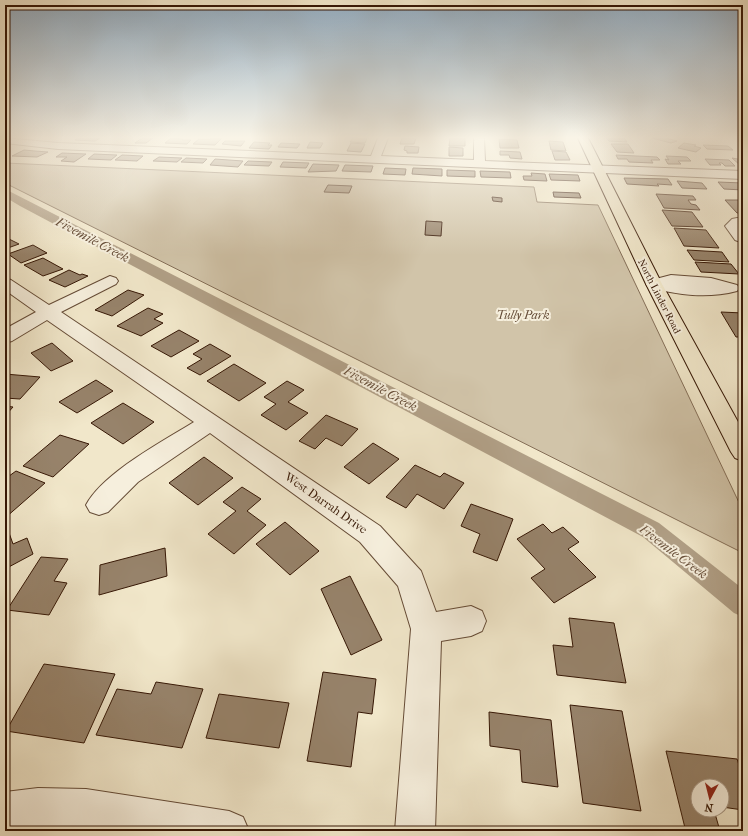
<svg xmlns="http://www.w3.org/2000/svg" width="748" height="836" font-family="'IM FELL French Canon',serif">
  <style>
    .green { fill: #d1c4a9; stroke: #846e57 }
    .lines { fill: none; stroke-linecap: round; stroke-linejoin: round }
    .canal { fill: #b1a087; fill-rule: evenodd }
    .building { fill: #97836b; stroke: #361705 }
    .minor-casing { stroke: #654b36; stroke-width: 2 }
    .major-casing { stroke: #361705; stroke-width: 2 }
    .minor { fill: #f6efdd; fill-rule: evenodd }
    .major { fill: #f1e7ca; fill-rule: evenodd }
    .labels { text-anchor: middle; stroke-width: 4; stroke-linejoin: round; paint-order: stroke }
    .far-street-label { font-size: 10px; fill: #361705; stroke: #f6efdd }
    .park-label { font-size: 12px; font-style: italic; fill: #644b36; stroke: #f6efdd }
    .street-label { font-size: 12px; fill: #361705; stroke: #f6efdd }
    .water-label { font-size: 13px; font-style: italic; fill: #674e39; stroke: #f6efdd }
  </style>
  <rect width="100%" height="100%" fill="#f1e7ca"/>
  <filter id="stains"><feTurbulence type="fractalNoise" baseFrequency=".005" numOctaves="4"/><feColorMatrix values="0 0 0 0 .2 0 0 0 0 .09 0 0 0 0 .02 0 0 0 .5 -.17"/></filter>
  <radialGradient id="worn" r=".72"><stop offset=".6" stop-color="#630" stop-opacity="0"/><stop offset="1" stop-color="#630" stop-opacity=".3"/></radialGradient>
  <path class="green" d="M5 163 534 187 537 202 598 205 743 511V553L5 183Z"/>
  <g class="lines">
    <path class="canal" d="M5 189 659 523 743 589V617L734 613 643 537 20 206 5 197Z"/>
  </g>
  <path class="building" d="M78 138H100L95 141 75 140Z
    M142 138H153L146 143H135Z
    M171 138 183 139 182 140H191L187 144 165 143Z
    M212 138H222L215 145 193 144 199 139H210Z
    M353 138H367L365 143 350 142Z
    M402 138H416L414 144H400Z
    M450 138H465V146H449Z
    M607 138H624L627 142 609 141Z
    M652 138H666L677 141 671 143Z
    M499 139 517 140 519 148H500Z
    M225 141H245L241 146 222 144Z
    M549 141 563 142 566 151 551 150Z
    M254 142 270 143 268 145H272L269 149 249 148Z
    M310 142 323 143 320 148H307Z
    M281 143 300 144 297 148 278 147Z
    M351 143 365 144 361 152 347 151Z
    M684 143 696 145 694 146 701 148 696 152 678 148Z
    M611 144H628L634 153 617 152Z
    M703 145 728 146 733 150 707 149Z
    M405 146 419 147 418 153H407V151L404 150Z
    M449 147 463 148V156H449Z
    M24 150 35 151 48 152 37 157 12 156Z
    M500 151 520 152 522 159 510 158 509 155H500Z
    M552 151 566 152 570 160H555Z
    M62 153 86 154 74 162 61 161 67 157H56Z
    M94 154 117 155 111 160 88 159Z
    M122 155 143 156 137 161 115 160Z
    M616 155 657 157 660 160H651L653 163 629 162 627 159H618Z
    M666 156 687 157 691 161H678L681 164H668L665 159 669 160Z
    M159 157 182 158 177 162 153 161Z
    M186 158 207 159 203 163 181 162Z
    M732 158 743 160V165H740Z
    M215 159 243 161 238 167 210 165Z
    M705 159 729 160 735 166H725L722 163H719L721 165H710Z
    M248 161 272 162 269 166 244 165Z
    M283 162 309 163 306 168 280 167Z
    M313 164 339 165 336 171 308 172Z
    M345 165 373 166 371 172 342 171Z
    M385 168 406 169 405 175 383 174Z
    M413 168 442 169V176L412 174Z
    M447 170 475 171V177L447 176Z
    M480 171 510 172 511 178 481 177Z
    M531 173 545 174 547 181 524 180 523 176H532Z
    M549 174 578 175 580 181 551 180Z
    M624 178 668 179 672 185 657 184 659 186 627 184Z
    M677 181 702 183 707 189 682 188Z
    M718 182 743 183V190L724 189Z
    M328 185 352 186 349 193 324 192Z
    M553 192 579 193 581 198 554 197Z
    M656 194 693 196 696 200H688L691 204 696 205 700 210 664 208Z
    M492 197 502 198V202L493 201Z
    M725 200H743V213H737Z
    M662 210 692 212 703 227 672 226Z
    M426 221 442 222 441 236 425 235Z
    M674 228 706 230 719 248 684 246Z
    M5 237 19 244 5 249Z
    M33 245 47 253 21 263 8 254Z
    M687 250 722 252 729 262 694 260Z
    M43 258 63 269 43 276 24 265Z
    M695 262 731 264 739 274 701 272Z
    M69 270 80 275 82 274 88 276 65 287 49 280Z
    M128 290 144 295 112 316 95 310Z
    M148 308 163 314 154 319 163 323 141 336 117 326Z
    M721 312 743 313V337H736Z
    M179 330 199 341 171 357 151 346Z
    M52 343 73 361 51 371 31 353Z
    M210 344 231 356 200 375 187 368 202 359 193 354Z
    M234 364 266 383 239 401 207 381Z
    M5 374 40 377 20 399 5 398V394L10 388H5Z
    M96 380 113 391 77 413 59 402Z
    M287 381 304 390 288 402 308 413 286 430 261 415 276 404 264 397Z
    M123 403 154 422 123 444 91 423Z
    M5 406 13 407 5 416Z
    M326 415 358 429 342 446 326 438 315 449 299 441Z
    M60 435 89 444 53 477 23 466Z
    M373 443 399 459 369 484 344 467Z
    M204 457 233 478 198 505 169 483Z
    M415 465 440 477 444 473 464 483 444 509 417 494 406 508 386 497Z
    M16 471 45 483 5 518V479Z
    M242 487 261 499 247 511 266 525 234 554 208 534 236 511 223 502Z
    M471 504 513 519 497 561 473 552 480 534 461 526Z
    M285 522 319 551 290 575 256 544Z
    M543 524 552 533 563 527 579 542 568 549 596 577 554 603 531 578 545 569 517 539Z
    M8 530 13 544 27 538 33 554 5 569V532Z
    M165 548 167 576 99 595 100 565Z
    M41 557 68 559 54 581 67 583 49 615 7 610Z
    M350 576 382 640 351 655 321 589Z
    M569 618 614 623 626 683 557 675 553 645 573 647Z
    M44 664 115 674 84 743 6 731Z
    M323 672 376 679 372 714 358 712 351 767 307 761Z
    M156 682 203 689 182 748 96 735 117 689 151 694Z
    M219 694 289 703 279 748 206 738Z
    M570 705 622 711 641 811 583 803Z
    M489 712 551 720 558 787 522 782 520 750 490 746Z
    M666 751 737 759 743 777V810L722 807V786H698V810H714L720 831 685 828Z"/>
  <g class="lines">
    <g class="minor-casing">
      <path id="minor" d="M5 138 58 143 371 156 378 138H388L381 156 474 160V138H484L485 161 743 171V179L58 149 5 143Z
        M737 218H743V226L740 227 743 231V243L735 240 725 226 732 219Z
        M671 275 711 278 737 285 739 288 737 291C707 299 678 295 648 287L646 284 648 281Z
        M110 276 116 278 118 281 116 284 61 312 380 526 421 571 436 612 471 606 482 611 486 621 482 631 471 636 441 641 435 831H395L411 629 398 586 360 542 210 433 138 482 108 512 99 515 90 512 86 505C103 473 163 441 194 422L47 320 12 341 5 343V329L36 312 5 290V278L11 280 49 305Z
        M38 788 86 789 229 811 243 817 249 831H109C74 825 40 826 5 830V792Z"/>
    </g>
    <g class="major-casing">
      <path id="major" d="M578 138H588L662 284 743 431V461L735 458 731 452 646 284Z"/>
    </g>
    <use href="#minor" class="minor"/>
    <use href="#major" class="major"/>
  </g>
  <linearGradient id="sky" x2="0" y2="1"><stop stop-color="#92acc1"/><stop offset="0.54" stop-color="#f9f4e7"/><stop offset="1" stop-color="#f9f4e7" stop-opacity="0"/></linearGradient>
  <rect width="748" height="255" fill="url(#sky)"/>
  <g class="labels">
    <g class="far-street-label">
      <text transform="translate(660 296) rotate(63)" y="4">North Linder Road</text>
    </g>
    <g class="park-label">
      <text x="523" y="319">Tully Park</text>
    </g>
    <g class="street-label">
      <text transform="translate(326 503) rotate(35)" y="4">West Darrah Drive</text>
    </g>
    <g class="water-label">
      <text transform="translate(93 239) rotate(28)" y="5">Fivemile Creek</text>
      <text transform="translate(381 388) rotate(28)" y="5">Fivemile Creek</text>
      <text transform="translate(674 551) rotate(37)" y="5">Fivemile Creek</text>
    </g>
  </g>
  <rect width="748" height="836" fill="none" stroke="#f1e7ca" stroke-width="20"/>
  <rect x="6" y="6" width="736" height="824" fill="none" stroke="#361705" stroke-width="2"/>
  <rect x="10" y="10" width="728" height="816" fill="none" stroke="#361705"/>
  <g transform="translate(710 798) rotate(187)"><circle r="19" fill="#f6efdd" stroke="#a99987"/>
  <path d="M0-3L7 15L0 10L-7 15Z" fill="#8f2418"/>
  <text y="-6" font-size="11" font-weight="bold" text-anchor="middle" fill="#361705">N</text>
  </g>
  <rect width="100%" height="100%" filter="url(#stains)"/>
  <rect width="100%" height="100%" fill="url(#worn)"/>
</svg>
